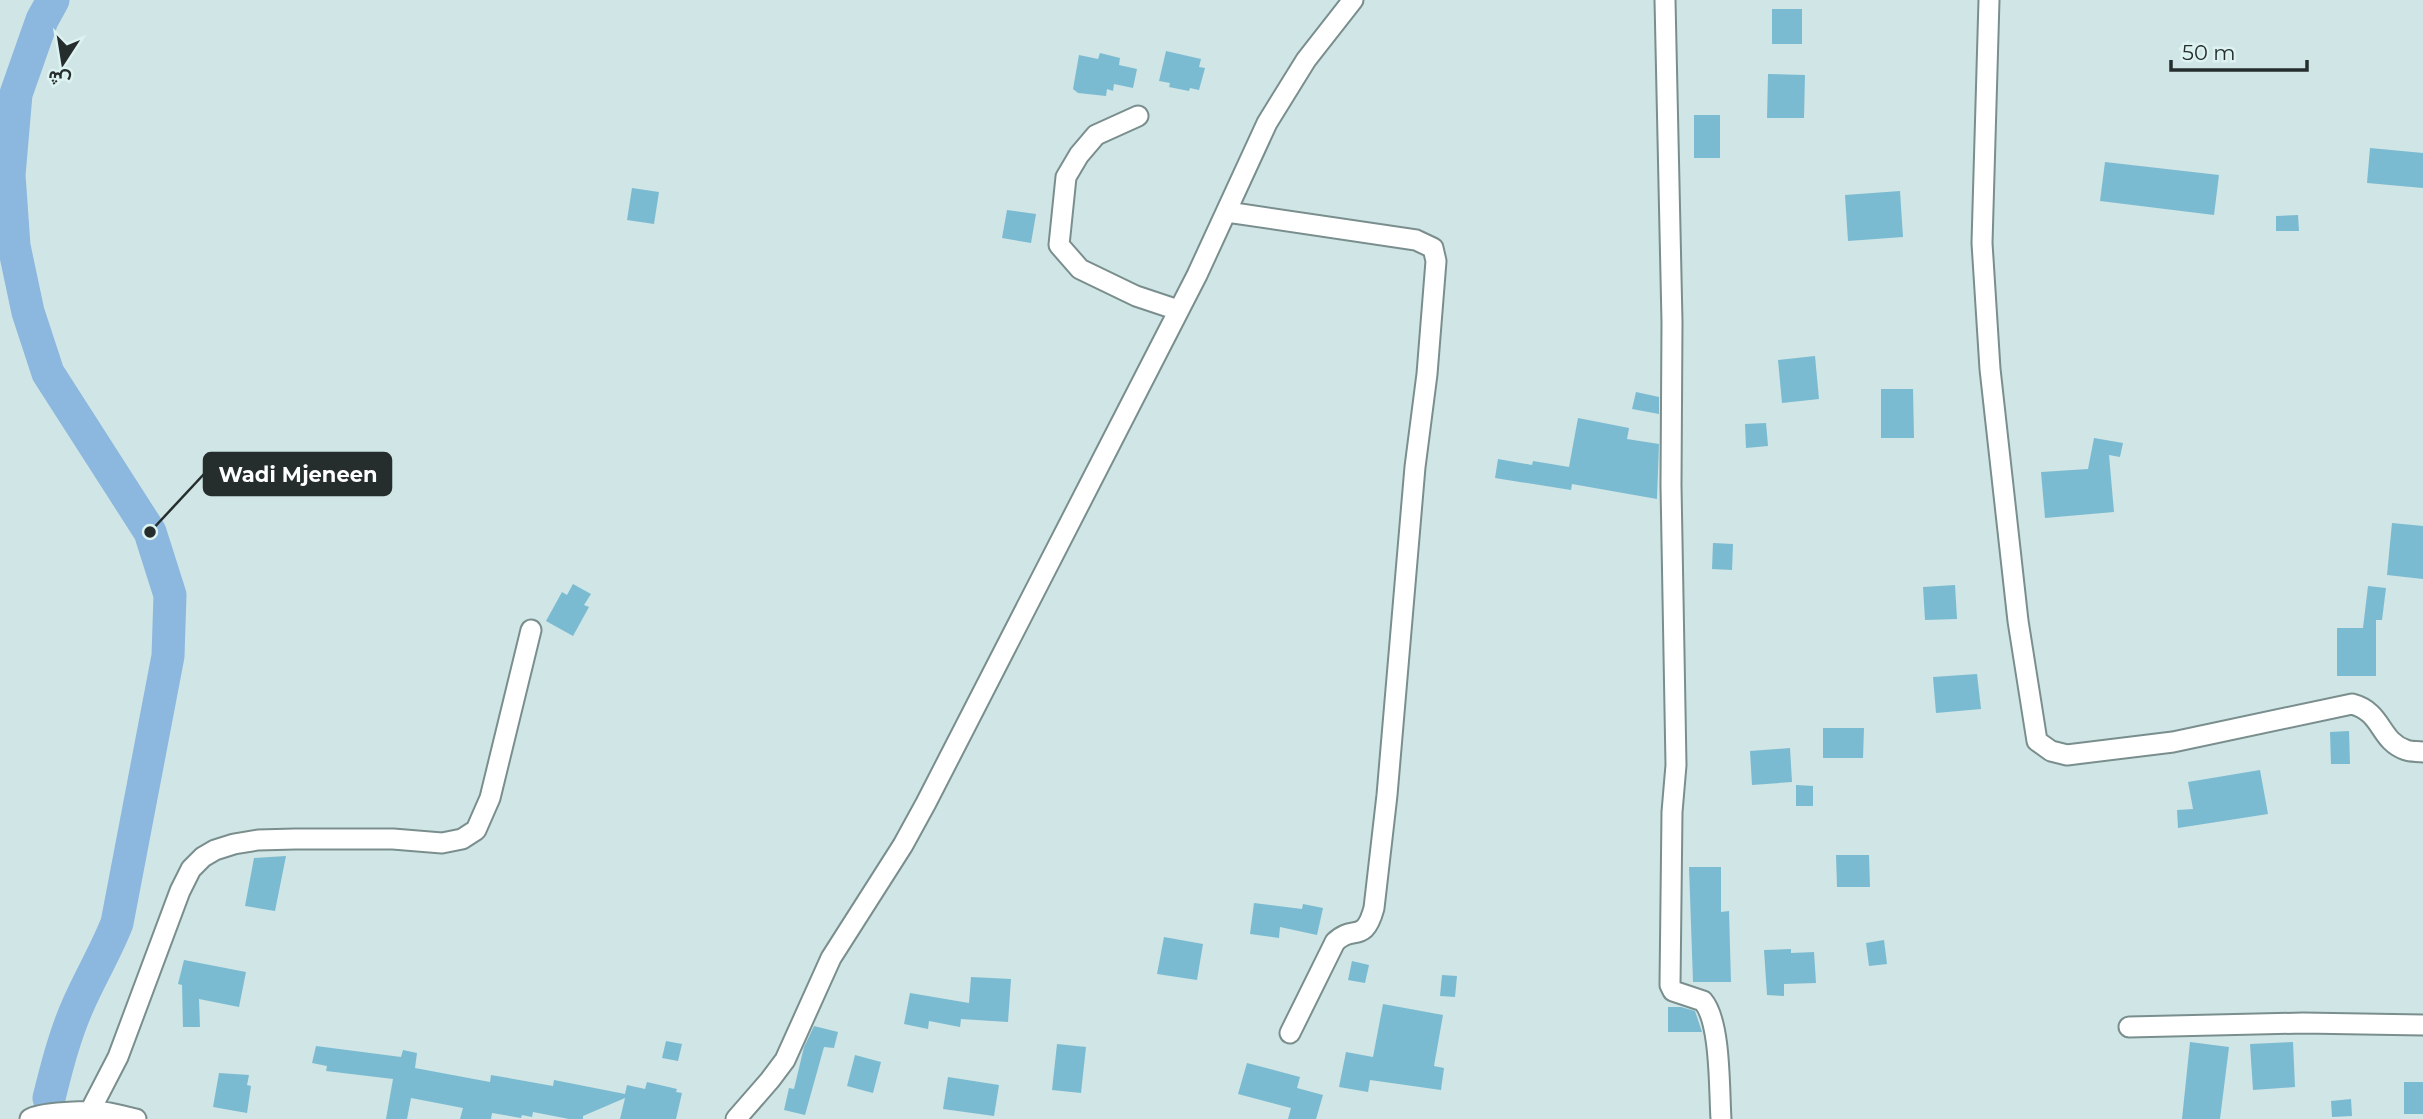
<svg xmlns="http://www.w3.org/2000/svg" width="2423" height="1119" font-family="Montserrat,Vazirmatn,sans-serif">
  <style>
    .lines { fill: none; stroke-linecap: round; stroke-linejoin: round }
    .river { stroke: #8cb7de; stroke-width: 33 }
    .building { fill: #7bbbd1 }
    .street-casing { stroke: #7a8e8e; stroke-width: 23 }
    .street { stroke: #fff; stroke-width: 19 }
    .leader { fill: none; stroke: #252d2d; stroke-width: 2.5 }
    .callout-dot { fill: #252d2d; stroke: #ddf3f2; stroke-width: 2.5 }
    .callout { fill: #252d2d; stroke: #252d2d; stroke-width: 2.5 }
    .callout-label { font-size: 21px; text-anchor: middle; font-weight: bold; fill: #fff }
  </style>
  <rect width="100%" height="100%" fill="#d0e5e5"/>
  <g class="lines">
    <path class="river" d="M49 1098C57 1066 65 1034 79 1003 91 976 106 951 117 923L168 656 170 595 150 532 48 373 28 312 14 246 9 175 16 94 42 20 53 0"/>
  </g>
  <path class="building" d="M1772 9H1802V44H1772Z
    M1166 51 1201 59 1199 67 1205 68 1199 90 1190 88 1189 91 1169 87 1170 83 1159 81Z
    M1100 53 1120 58 1119 65 1137 69 1133 88 1114 84 1113 91 1107 89 1106 96 1078 93 1073 89 1079 55 1098 59Z
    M1768 74 1805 75 1804 118H1767Z
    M1694 115H1720V158H1694Z
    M2370 148 2423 153V188L2367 183Z
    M2105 162 2219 175 2214 215 2100 201Z
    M632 188 659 192 654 224 627 220Z
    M1900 191 1903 237 1848 241 1845 195Z
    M1007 210 1036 214 1031 243 1002 238Z
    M2298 215 2299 231H2276V216Z
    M1815 356 1819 399 1782 403 1778 360Z
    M1881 389H1913L1914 438H1881Z
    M1636 392 1659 397V414L1632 409Z
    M1578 418 1629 428 1627 439 1659 444 1657 499 1572 484 1571 490 1495 478 1498 459 1532 465 1533 461 1569 467Z
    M1766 423 1768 446 1746 448 1745 424Z
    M2094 438 2123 443 2120 457 2109 455 2114 512 2045 518 2041 472 2088 469Z
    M2392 523 2423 526V579L2387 575Z
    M1713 543 1733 544 1732 570 1712 569Z
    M573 584 591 594 584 605 589 607 573 636 546 621 562 592 567 595Z
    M1955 585 1957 619 1925 620 1923 587Z
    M2368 586 2386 588 2382 620H2376V676H2337V628H2363Z
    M1977 674 1981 709 1936 713 1933 677Z
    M1823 728H1864L1863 758H1823Z
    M2349 731 2350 764H2331L2330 732Z
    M1790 748 1792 782 1752 785 1750 751Z
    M2260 770 2268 814 2178 828 2177 810 2193 809 2188 782Z
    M1796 785 1813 786V806H1796Z
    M1836 855H1869L1870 887H1837Z
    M286 856 275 911 245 906 254 858Z
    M1689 867H1721V912L1729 911 1731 982H1693Z
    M1254 903 1302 909 1303 904 1323 908 1317 935 1280 927 1279 938 1250 934Z
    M1164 937 1203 944 1197 980 1157 974Z
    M1884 940 1887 964 1869 966 1866 943Z
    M1791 949V953L1814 952 1816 983 1784 984V996L1767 995 1764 950Z
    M184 960 246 972 239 1007 199 999 200 1027H183L182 985 178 984Z
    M1352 961 1369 965 1365 983 1348 980Z
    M1442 975 1457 976 1455 997 1440 996Z
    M971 977 1011 979 1008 1022 961 1019 960 1027 929 1021 928 1029 904 1024 910 993 969 1003Z
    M1383 1004 1443 1015 1434 1066 1444 1068 1441 1090 1370 1080 1368 1092 1339 1087 1346 1052 1373 1057Z
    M1668 1007H1681L1695 1011 1702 1032H1668Z
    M814 1026 838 1032 834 1048 824 1047 805 1115 784 1110 789 1088 794 1089 804 1047Z
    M666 1041 682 1044 678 1061 662 1058Z
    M2190 1042 2229 1047 2220 1119H2182Z
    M2293 1042 2295 1087 2253 1090 2250 1044Z
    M1057 1044 1086 1047 1081 1093 1052 1090Z
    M316 1046 401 1057 403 1050 417 1053 415 1068 490 1082 491 1075 553 1086 554 1080 625 1094 627 1085 645 1089 647 1082 677 1089 676 1092 682 1093 676 1119H620L625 1098 583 1116V1119H569L533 1112 532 1117 522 1115 521 1118 492 1113 491 1119H460L463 1108 411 1098 407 1119H386L393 1079 326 1071 327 1066 312 1063Z
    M855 1055 881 1062 873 1093 847 1086Z
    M1247 1063 1300 1077 1297 1088 1323 1095 1316 1119H1288L1291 1108 1238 1094Z
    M219 1073 249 1075 247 1085 251 1086 247 1113 213 1107Z
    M948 1077 999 1085 994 1116 943 1109Z
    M2404 1082H2423V1114H2404Z
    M2351 1099 2352 1116 2332 1117 2331 1101Z"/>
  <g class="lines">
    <g class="street-casing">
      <path id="street" d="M1665 0 1672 322 1671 485 1676 765 1672 812 1670 985 1673 991 1703 1001C1721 1022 1719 1090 1721 1119
        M1989 0 1982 243 1990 369 2018 621 2037 741 2051 751 2067 755 2173 742 2352 704C2383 712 2379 741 2406 750 2411 752 2418 751 2423 752
        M1138 116 1096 135 1079 155 1066 177 1059 245 1080 269 1136 296 1178 310
        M1227 212 1416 240 1433 248 1436 261 1427 374 1415 467 1387 795 1374 908C1364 945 1353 924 1335 942L1290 1033
        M2129 1027 2303 1023 2423 1025
        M89 1113 118 1057 180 891 191 869 203 857 215 850 234 844 258 840 295 839H393L442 843 462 839 476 830 490 798 531 630
        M30 1119C40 1112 89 1111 103 1112 114 1113 125 1117 136 1119
        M736 1119 770 1080 785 1060 831 958 903 845 926 803 1197 275 1267 123 1306 60 1353 0"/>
    </g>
    <use href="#street" class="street"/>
  </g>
  <path class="leader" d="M150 532L204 474"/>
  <circle class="callout-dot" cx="150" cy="532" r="7"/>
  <rect class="callout" x="204" y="453" width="187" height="42" rx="7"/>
  <g class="callout-label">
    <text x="298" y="482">Wadi Mjeneen</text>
  </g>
  <g transform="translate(63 63) rotate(192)" stroke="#ddf3f2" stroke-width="5" paint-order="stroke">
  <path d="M0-5L12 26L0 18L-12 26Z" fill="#252d2d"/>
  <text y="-10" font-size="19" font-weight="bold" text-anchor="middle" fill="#252d2d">ش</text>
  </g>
  <path d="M2171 60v10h136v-10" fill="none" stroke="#252d2d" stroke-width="3.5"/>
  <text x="2182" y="60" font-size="21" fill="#252d2d" stroke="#ddf3f2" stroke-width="5" paint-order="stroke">50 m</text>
</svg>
